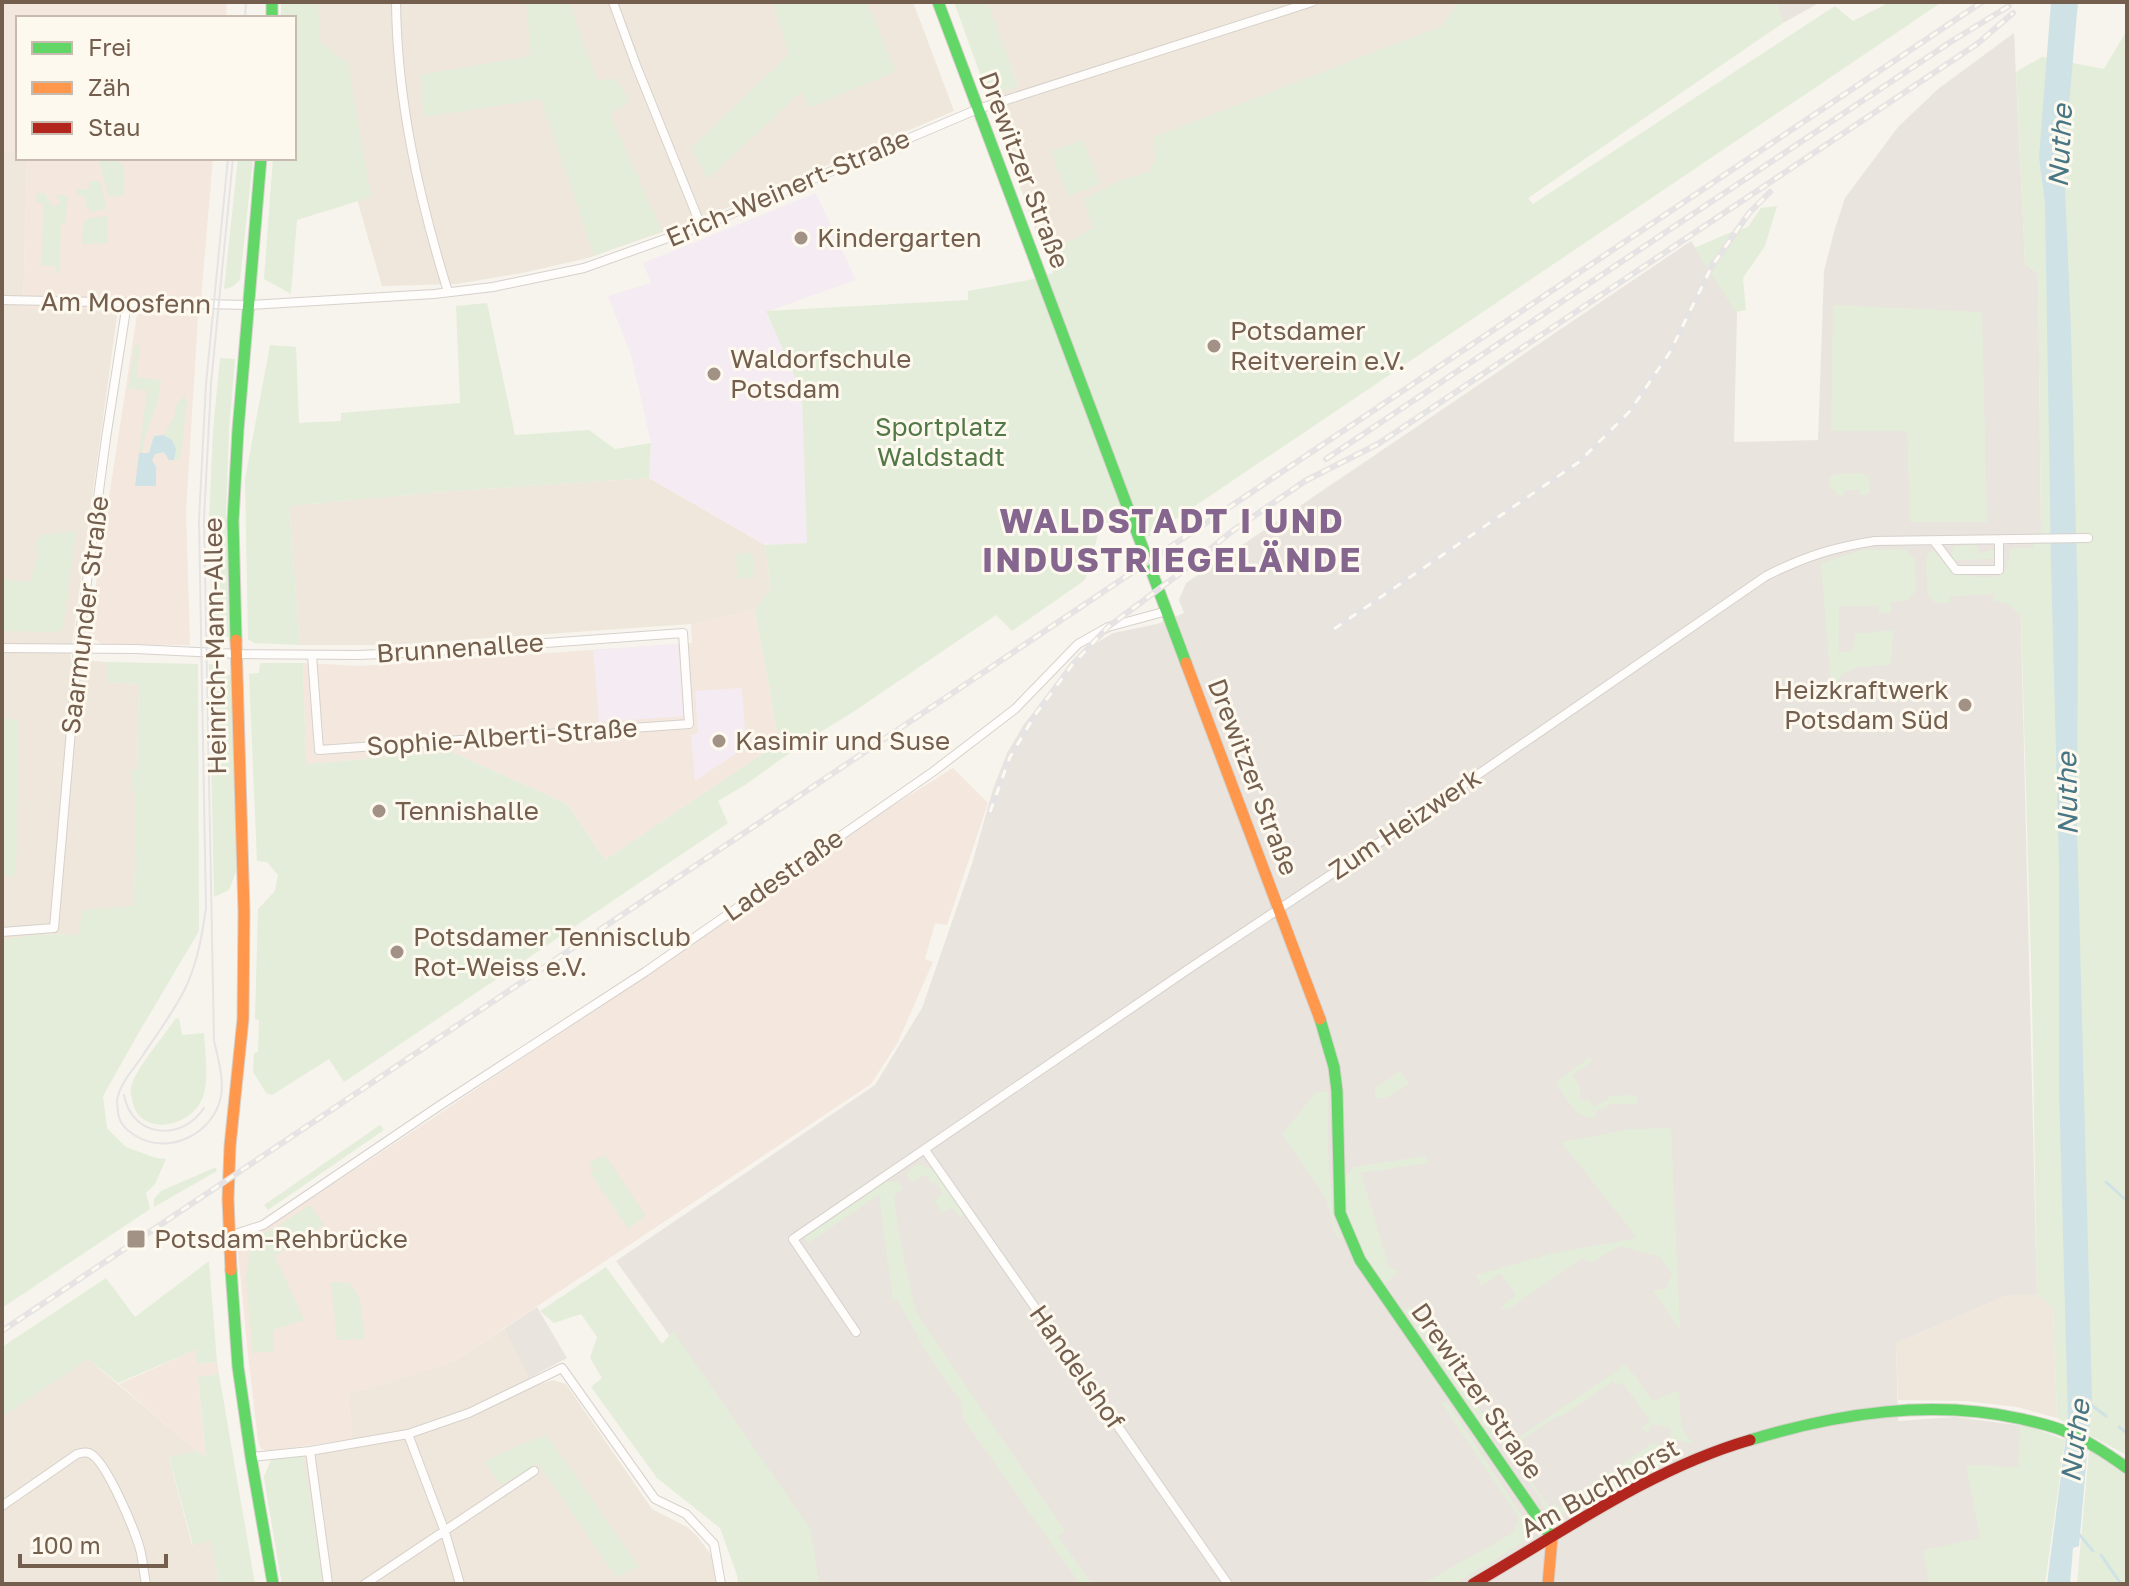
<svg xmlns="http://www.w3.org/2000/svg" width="2129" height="1586" font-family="'Golos Text',sans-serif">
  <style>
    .residential { fill: #efe7db }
    .commercial { fill: #f4e7de }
    .industrial { fill: #eae4de }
    .education { fill: #f4ecf2 }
    .green { fill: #e3edd9 }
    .water { fill: #cfe2e6 }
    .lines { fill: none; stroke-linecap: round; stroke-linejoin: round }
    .stream { stroke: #cfe2e6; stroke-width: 3 }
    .street-casing { stroke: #d6d1cb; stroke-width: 10 }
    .fast-casing { stroke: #d7d1cb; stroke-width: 13 }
    .slow-casing { stroke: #d7d1cb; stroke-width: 13 }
    .jam-casing { stroke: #d7d1cb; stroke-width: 13 }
    .street { stroke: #fefdfc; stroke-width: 8 }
    .fast { stroke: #63d668; stroke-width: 11 }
    .slow { stroke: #ff974d; stroke-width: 11 }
    .jam { stroke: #b3261e; stroke-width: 11 }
    .tram { stroke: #e5e3e4; stroke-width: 2 }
    .rail-casing { stroke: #e5e3e4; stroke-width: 6 }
    .rail { stroke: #fef9ef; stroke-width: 3; stroke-dasharray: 9; stroke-linecap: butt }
    .poi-dot { fill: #a29286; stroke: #fef9ef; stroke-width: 3 }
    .labels { text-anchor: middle; stroke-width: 6; stroke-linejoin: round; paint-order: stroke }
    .street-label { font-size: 26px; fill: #745e4e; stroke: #fef9ef }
    .poi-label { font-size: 26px; fill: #745e4e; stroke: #fef9ef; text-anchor: start }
    .park-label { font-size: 26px; fill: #527847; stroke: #fef9ef }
    .water-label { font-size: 28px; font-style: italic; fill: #497685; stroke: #fef9ef }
    .district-label { font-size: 34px; font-weight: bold; letter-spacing: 2px; fill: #85668f; stroke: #fef9ef }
  </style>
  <rect width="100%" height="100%" fill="#f7f4ed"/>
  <path class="residential" d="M312 2H913L954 111 708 216 588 258 522 273 457 284 382 286 313 47Z
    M988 2H1458L1443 26 1175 192 1044 255 988 95 1018 86Z
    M2 153H18V158H27L23 309H118L70 659 107 662V682L139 684 134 907 84 910 78 937 62 934H49L2 940Z
    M649 478 765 545 771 588 755 610 691 624 388 645H300L289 506 451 491Z
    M2008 1295H2037L2053 1307 2057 1418 2017 1407 1965 1401 1898 1400 1896 1343Z
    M504 1329 534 1386 553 1380 566 1384 652 1509 687 1527 697 1536 714 1559 717 1584H282L264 1477 271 1460 353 1449 348 1393 367 1389 455 1361Z
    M88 1359 197 1451 169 1458 192 1545 211 1540 219 1584H2V1417Z"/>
  <path class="commercial" d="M2 2H227L226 18H18V153H2Z
    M27 158H213L200 311 23 309Z
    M137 314 198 316 186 511 190 645 102 644 88 635Z
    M755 610 779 743 605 860 567 804 452 752 306 764 303 663 360 666 692 643 691 624Z
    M953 768 988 803 947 925 935 923 925 959 933 962 897 1044 871 1084 455 1361 367 1389 348 1393 352 1439 268 1451 261 1449 258 1441 248 1355 237 1241 257 1234 427 1122 641 978 884 811Z
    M195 1350 197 1364 217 1362 219 1374 198 1377 206 1459 119 1384Z"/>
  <path class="industrial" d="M1777 2H1821L1783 23Z
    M2014 33 2025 264 2038 273 2041 531 2020 584 2037 1295H2008L1896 1343 1898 1421 1955 1417 2032 1427 2034 1584H816L809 1530 616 1261 875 1085 922 1008 972 864 993 789 1007 753 1024 724 1082 652 1113 633 1157 624 1184 613 1179 600 1186 583 1691 241 1737 312 1734 442 1818 440 1824 271 1834 232 1845 198 1898 127 1938 89Z
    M537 1307 567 1358 529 1378 504 1329Z"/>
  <path class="education" d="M816 193 856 280 766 312 802 393 808 543 765 545 649 478 651 443 631 355 608 296 651 283 643 263Z
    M678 644 684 716 599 722 593 650Z
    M742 688 746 747 695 781 691 735 698 733 695 691Z"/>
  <path class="green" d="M281 2H318L320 42 348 63 371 197 297 220 291 294 264 279 273 158H294V18H281Z
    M526 2H569L597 80 616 79 630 102 610 114 662 231 594 256 541 99 424 117 420 75 531 56Z
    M772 2H867L896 71 809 108 801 92 708 179 691 148 789 54Z
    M954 2H988L1018 86 988 96Z
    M1458 2H1777L1783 23 1528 198 1533 204 1835 6 1853 21 1890 2H1942L1152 535 1147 537 1141 505 1114 519 1099 531 1085 580 1012 631 996 615 850 714 812 737 745 785 718 801 728 823 344 1082 329 1059 272 1095 266 1093 253 1072 254 1053 258 1052 259 1020 255 1019 258 909 275 891 278 875 267 862 257 861 249 674 259 673 260 663H303L306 764 452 752 567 804 605 860 779 743 755 610 771 588 765 545 807 543 802 393 766 311 968 300V291L1029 280 1053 273 1050 252 1093 228 1084 199 1118 181 1149 172 1155 160 1154 137 1442 26Z
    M2127 30V1455L2057 1418 2053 1307 2037 1295 2032 997 2021 617 2007 603 1994 601 1993 594 1950 596 1949 603H1935L1927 594 1926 558 1929 552 1934 551C1941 557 1944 566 1952 570 1962 576 1994 581 2003 573 2009 568 2009 556 2010 549L2033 547 2041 531 2038 273 2025 264 2016 72 2042 57 2104 69Z
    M1083 140 1100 184 1068 196 1051 151Z
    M98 158C131 158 124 169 124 196L109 197Z
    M238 158H253L240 280 232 287 224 289Z
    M89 181H100L107 209 89 212V208L86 207V197L77 196V189H89Z
    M37 193H44L53 207 60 203 56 195 67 196 66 223 61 224 60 272 56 274V266H42L43 203H36Z
    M1777 206 1765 246 1743 278 1746 310 1736 312 1694 248 1729 233 1748 227 1761 208Z
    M107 216V243L82 244 83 223H85V219Z
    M487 303 515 435 589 430 615 449 651 443 649 478 451 491 289 506 300 645 254 643 248 639 245 479 270 345 296 347 299 423 341 421V413L460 403 456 306Z
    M1833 305 1982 312 1987 522H1910L1907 431H1831Z
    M135 345H140L136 377 161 380 158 402 144 439 142 453H139L147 391 128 388Z
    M220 358 235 359 229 430 226 515 231 637 212 636 209 520 213 431Z
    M185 395 187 402 180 460H174L176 449 163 435 174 418 177 403Z
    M1860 473 1869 477 1870 492 1866 495H1860L1859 490H1845L1843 496 1837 495 1828 484 1830 477 1836 474Z
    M76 531 63 626 61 632 2 631V579L30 582 37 558 36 543 41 535Z
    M1976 545 1980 554 1989 550H1994V559L1953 560 1951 553 1954 546Z
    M1905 549 1915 559 1916 590 1909 600 1891 602V613H1879L1878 606H1839V652L1853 651 1855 634 1893 630 1891 665 1858 667 1842 674 1835 687 1831 688 1821 563 1862 550Z
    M752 553 755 577 738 579 736 554Z
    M107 662 198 664 199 931 138 1034 103 1096 107 1128 126 1147 156 1158 166 1159 155 1184 146 1193 150 1209 2 1308V940C27 936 52 932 78 936L83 910 134 906 136 791H131V770L137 769 139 684 107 682Z
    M209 664C218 665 220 667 223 675H231L237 869 229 890 214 897Z
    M2 719H18L16 877 5 876 2 872Z
    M179 1018 182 1035 204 1033C205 1051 208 1071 205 1089 200 1127 138 1141 132 1099 131 1094 130 1091 131 1087 137 1066 163 1038 175 1019Z
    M1590 1057 1593 1061 1572 1075 1580 1086V1100H1589L1594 1107 1608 1099V1096L1637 1095V1104H1608L1607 1108 1596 1110V1117C1576 1121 1567 1099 1557 1085L1558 1081Z
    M1400 1071 1409 1084 1385 1098H1376L1374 1089Z
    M1328 1091V1149L1333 1219 1342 1238 1337 1239 1326 1199 1282 1134 1316 1092Z
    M380 1125 384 1130 268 1210 264 1205Z
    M1671 1128 1680 1330 1653 1291 1667 1288 1672 1273 1660 1257 1620 1246 1591 1263 1582 1258 1509 1309 1500 1308 1516 1294 1500 1273 1481 1286 1476 1275 1550 1254 1637 1238 1561 1142 1631 1129Z
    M605 1155 646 1216 628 1229 590 1173 594 1169 589 1162Z
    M1425 1156 1428 1163 1361 1173 1389 1267 1398 1271 1382 1288 1364 1257 1344 1212V1178L1354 1167Z
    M918 1164 932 1169 964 1215 960 1218 952 1207 943 1213 934 1201 943 1194 935 1182 931 1183 925 1174 912 1183 907 1176V1171Z
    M214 1168H216L217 1171 154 1207V1199L161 1191Z
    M897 1181 903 1189 894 1196C898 1236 907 1275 917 1314L1065 1531 1058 1536 1092 1584H1080L964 1420 960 1400 928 1355 897 1299 893 1302 879 1195 808 1243 804 1236 883 1182Z
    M310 1205 324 1225 275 1256 304 1320 273 1330 274 1351 253 1353 246 1277 252 1239 275 1228Z
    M209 1261 217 1362 197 1364 195 1350 118 1383 88 1359 2 1417V1347L106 1278 135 1317Z
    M606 1267 662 1344 673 1331 811 1530 819 1584H738L737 1575 720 1528 657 1478 591 1387 602 1378 590 1358 597 1337 581 1314 554 1323 540 1311Z
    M331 1282 350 1283 360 1299 365 1339 337 1340Z
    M1409 1306 1496 1432 1490 1436 1404 1310Z
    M1626 1364 1653 1401 1679 1390 1681 1426 1693 1444 1669 1438 1671 1428 1651 1424 1648 1433 1641 1428 1650 1421 1622 1382 1617 1385 1613 1381 1562 1416H1557L1519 1442 1517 1441 1511 1445 1516 1454 1511 1457 1501 1442 1508 1437 1512 1442Z
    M219 1374 255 1584H219L211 1541 193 1545 169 1457 197 1451 206 1458 198 1377Z
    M1441 1402H1447L1526 1522 1527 1535 1521 1544 1454 1584H1422L1513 1533 1519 1518Z
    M2020 1425 2032 1427 2065 1440 2045 1584H1929L1923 1550 1980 1538 1966 1465 2018 1467Z
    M547 1435 639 1567 616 1577 538 1463 502 1485 484 1462 522 1444Z
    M1652 1443 1678 1449 1681 1455C1665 1461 1651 1471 1635 1478 1618 1485 1596 1487 1582 1499 1575 1505 1565 1516 1555 1515 1548 1515 1544 1509 1541 1503L1542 1501 1519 1467 1524 1464 1529 1466 1524 1471 1549 1507 1555 1503 1559 1508Z
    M2089 1450 2127 1476V1584H2077Z
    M303 1456 323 1584H282L264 1477 271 1460Z"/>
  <path class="water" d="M2051 2H2078L2064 163 2071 330 2078 613 2077 829 2092 1397 2079 1546 2073 1548 2070 1584H2047L2068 1420 2059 1089V863L2051 565 2045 204 2039 157Z
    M163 435 172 440 176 449 174 460H169L164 452 155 454 152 460 156 467V486H135L139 453H149L154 436Z"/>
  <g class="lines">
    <path class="stream" d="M2106 1182 2127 1201
      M2090 1404 2106 1416
      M2119 1427 2127 1433
      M2078 1533 2093 1551
      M2101 1555 2121 1584"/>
    <g class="street-casing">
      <path id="street" d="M396 2C397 101 419 198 448 292
        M613 2 636 65 701 226
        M2 300 250 305 434 294 493 287 584 268 707 224 978 109 1312 2
        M1934 541 1956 570H1999V540
        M2 648 136 649 238 654 359 655 424 652 683 633 689 724 319 750 312 655
        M2 932 54 928 78 649 106 438 127 303
        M925 1150 1228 1584
        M229 1236 263 1225 439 1106 645 972 934 771 1015 709 1078 644 1108 627 1167 611
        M856 1332 793 1239 1193 966 1383 840 1766 576C1804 557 1834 547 1875 541L2088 538
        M408 1434 445 1532 460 1584
        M310 1451 328 1584
        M251 1457 310 1451 408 1434 469 1413 562 1368 655 1499 686 1514 714 1544 721 1584
        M2 1506 77 1454C80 1453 86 1452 89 1453 106 1459 137 1535 141 1553 143 1563 144 1574 146 1584
        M365 1584 534 1471"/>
    </g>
    <g class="fast-casing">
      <path id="fast" d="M272 2V18
        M938 2 1186 663
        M236 640 233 521 238 430 261 158
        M1320 1019 1334 1067 1337 1091 1340 1213 1360 1260 1552 1538
        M231 1270 238 1367 251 1457 273 1584
        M1750 1440C1839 1413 1931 1399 2022 1419 2038 1423 2054 1426 2069 1433 2090 1442 2109 1455 2127 1468"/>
    </g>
    <g class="slow-casing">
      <path id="slow" d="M1186 663 1320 1019
        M231 1270 228 1199 230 1146 243 1019 244 911 236 640
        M1548 1584 1552 1538"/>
    </g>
    <g class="jam-casing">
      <path id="jam" d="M1473 1584C1563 1532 1650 1469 1750 1440"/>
    </g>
    <use href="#street" class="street"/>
    <use href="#fast" class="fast"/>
    <use href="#slow" class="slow"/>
    <use href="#jam" class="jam"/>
    <path class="tram" d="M245 18 246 2
      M228 158 206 384 199 520 206 908C202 936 197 965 184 991 172 1014 155 1037 141 1058 132 1071 119 1085 117 1101 117 1102 118 1111 118 1113 120 1124 126 1130 136 1136 168 1156 214 1134 221 1096 224 1078 218 1058 214 1041L204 519 211 384 233 158
      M124 1095C132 1138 182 1142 204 1108"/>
    <g class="rail-casing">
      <path id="rail" d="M1326 459 1952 41 2009 6
        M1334 629 1579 462 1630 411 1670 352 1712 266 1749 213 1770 192
        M990 812 1010 757 1035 715 1073 664 1108 627 1187 568 1231 532 1305 481 1378 444 1977 44 2013 13
        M2 1331 1982 2"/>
    </g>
    <use href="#rail" class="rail"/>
  </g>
  <g class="poi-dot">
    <circle cx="801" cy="238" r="8"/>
    <circle cx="1214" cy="346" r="8"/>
    <circle cx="714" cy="374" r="8"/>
    <circle cx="1965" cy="705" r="8"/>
    <circle cx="719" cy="741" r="8"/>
    <circle cx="379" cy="811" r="8"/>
    <circle cx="397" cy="952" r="8"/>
    <rect x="126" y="1229" width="20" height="20" rx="4"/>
  </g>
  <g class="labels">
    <g class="street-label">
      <text transform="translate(1024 170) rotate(69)" y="9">Drewitzer Straße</text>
      <text transform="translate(788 188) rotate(-23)" y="9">Erich-Weinert-Straße</text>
      <text transform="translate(126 303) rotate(1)" y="9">Am Moosfenn</text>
      <text transform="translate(85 615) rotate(-83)" y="9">Saarmunder Straße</text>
      <text transform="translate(215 646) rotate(-91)" y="9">Heinrich-Mann-Allee</text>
      <text transform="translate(460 648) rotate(-4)" y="9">Brunnenallee</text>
      <text transform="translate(502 737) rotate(-4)" y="9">Sophie-Alberti-Straße</text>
      <text transform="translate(1253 777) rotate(69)" y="9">Drewitzer Straße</text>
      <text transform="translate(1405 824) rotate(-34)" y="9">Zum Heizwerk</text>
      <text transform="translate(783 875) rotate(-35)" y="9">Ladestraße</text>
      <text transform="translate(1077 1367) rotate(55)" y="9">Handelshof</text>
      <text transform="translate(1477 1391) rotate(55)" y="9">Drewitzer Straße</text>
      <text transform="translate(1600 1488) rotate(-29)" y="9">Am Buchhorst</text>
    </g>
    <g class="poi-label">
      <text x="817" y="247">Kindergarten</text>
      <text x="1230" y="340">Potsdamer<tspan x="1230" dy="30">Reitverein e.V.</tspan></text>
      <text x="730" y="368">Waldorfschule<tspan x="730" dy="30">Potsdam</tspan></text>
      <text x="1949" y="699" text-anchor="end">Heizkraftwerk<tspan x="1949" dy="30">Potsdam Süd</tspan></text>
      <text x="735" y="750">Kasimir und Suse</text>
      <text x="395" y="820">Tennishalle</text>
      <text x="413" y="946">Potsdamer Tennisclub<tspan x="413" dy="30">Rot-Weiss e.V.</tspan></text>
      <text x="154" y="1248">Potsdam-Rehbrücke</text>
    </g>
    <g class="park-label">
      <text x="941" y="436">Sportplatz<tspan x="941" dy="30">Waldstadt</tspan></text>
    </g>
    <g class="water-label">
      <text transform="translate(2060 146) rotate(-87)" y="10">Nuthe</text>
      <text transform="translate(2067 794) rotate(-91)" y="10">Nuthe</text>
      <text transform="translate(2075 1441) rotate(-83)" y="10">Nuthe</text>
    </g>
    <g class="district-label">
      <text x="1172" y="533">WALDSTADT I UND<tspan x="1172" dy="39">INDUSTRIEGELÄNDE</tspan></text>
    </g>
  </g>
  <rect width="2129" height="1586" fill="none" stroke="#745e4e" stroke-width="8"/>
  <rect x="16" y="16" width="280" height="144" fill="#fef9ef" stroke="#c7bbaf" stroke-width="2"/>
  <rect x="32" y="42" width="40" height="12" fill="#63d668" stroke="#c7bbaf" stroke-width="2"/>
  <text x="88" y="56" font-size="24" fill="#745e4e">Frei</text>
  <rect x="32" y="82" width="40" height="12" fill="#ff974d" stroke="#c7bbaf" stroke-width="2"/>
  <text x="88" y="96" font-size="24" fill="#745e4e">Zäh</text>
  <rect x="32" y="122" width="40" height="12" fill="#b3261e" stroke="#c7bbaf" stroke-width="2"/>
  <text x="88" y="136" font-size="24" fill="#745e4e">Stau</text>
  <path d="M20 1554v12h146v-12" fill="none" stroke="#745e4e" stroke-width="4"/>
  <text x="32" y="1554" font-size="24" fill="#745e4e" stroke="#fef9ef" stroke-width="6" paint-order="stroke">100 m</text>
</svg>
